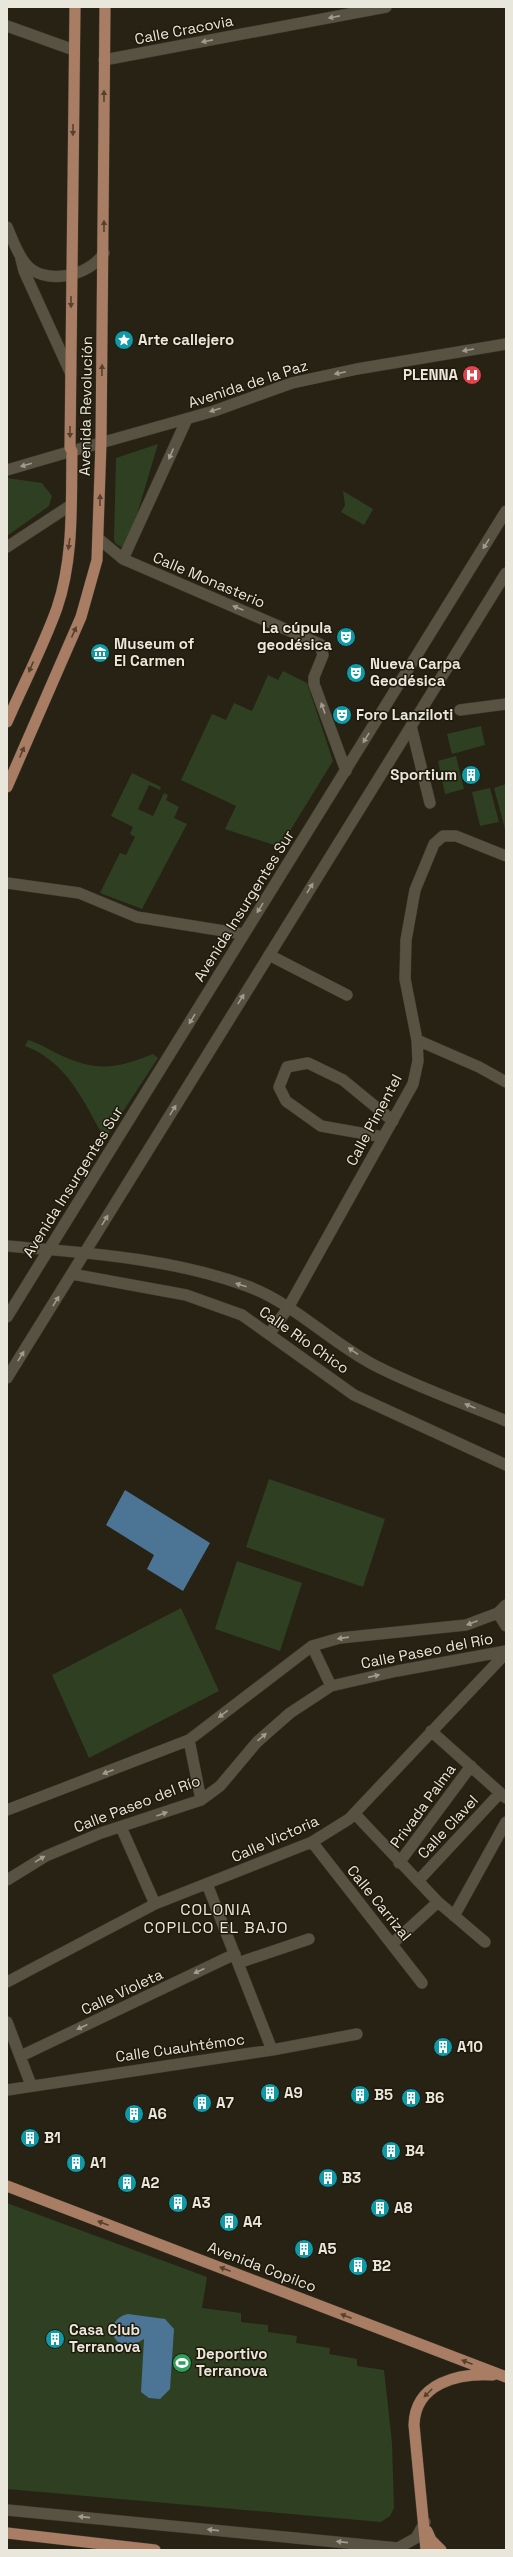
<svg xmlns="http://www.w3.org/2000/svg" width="513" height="2557" font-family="'Space Grotesk',sans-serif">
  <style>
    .green { fill: #2e4021 }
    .water { fill: #4c7595 }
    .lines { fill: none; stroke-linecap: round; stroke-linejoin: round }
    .minor-casing { stroke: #403b31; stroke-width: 12 }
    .tertiary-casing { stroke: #403b31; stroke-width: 12 }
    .secondary-casing { stroke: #403b31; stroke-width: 12 }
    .primary-casing { stroke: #403b31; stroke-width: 12 }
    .minor { stroke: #585242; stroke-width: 11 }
    .tertiary { stroke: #585242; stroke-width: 11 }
    .secondary { stroke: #585242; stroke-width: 11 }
    .primary { stroke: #a87d64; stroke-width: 11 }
    .oneway { fill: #a09c8f }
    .oneway2 { fill: #55412e }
    .labels { text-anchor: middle; stroke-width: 3; stroke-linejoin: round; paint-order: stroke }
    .street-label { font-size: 15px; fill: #e9e6dc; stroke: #1e190a }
    .poi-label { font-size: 15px; font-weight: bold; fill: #e9e6dc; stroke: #1e190a; text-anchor: start }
    .neighbourhood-label { font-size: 16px; letter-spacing: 1px; fill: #e9e6dc; stroke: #1e190a }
  </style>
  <rect width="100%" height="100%" fill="#272214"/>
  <path class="green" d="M158 444 129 541 121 547 115 543 114 539 116 458Z
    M7 478 42 483 52 496 49 506 7 536Z
    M343 491 373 509 364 525 341 512 345 505Z
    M283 671 307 683 333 761 280 847 225 829 236 806 181 780 212 714 226 720 234 703 252 711 268 675 278 680Z
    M481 726 485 745 452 754 447 734Z
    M456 756 464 789 445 794 438 761Z
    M132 773 161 787 160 790 149 785 138 809 153 816 164 793 168 795 166 800 179 807 174 818 187 824 142 909 100 893 120 853 126 855 135 837 130 834 133 827 111 816Z
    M506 784V833L494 788Z
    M490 788 499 822 480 826 472 792Z
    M28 1040C39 1043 48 1049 58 1054 96 1072 116 1069 153 1054L158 1058 105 1139C84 1103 68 1062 25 1046Z
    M269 1479 385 1519 363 1587 246 1547Z
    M237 1561 302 1583 280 1651 215 1629Z
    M181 1608 219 1691 89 1758 52 1675Z
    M7 2203 207 2277 202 2308 241 2313V2322L268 2325V2332L297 2336 296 2343 330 2348 329 2354 357 2359V2366L384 2370 392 2443 394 2508 390 2516 381 2522 7 2489Z"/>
  <path class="water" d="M125 1490 210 1543 183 1591 147 1569 154 1555 106 1525Z
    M128 2314 165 2319 174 2329 170 2389 160 2399 149 2398 141 2392 144 2339 130 2347C108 2344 106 2319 128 2314Z"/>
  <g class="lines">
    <g class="minor-casing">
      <path id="minor" d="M7 26 74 50
        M104 60 386 7
        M7 470 72 451
        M99 539 123 559 320 644 323 655 314 677V684L346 771
        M7 547 71 505
        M123 559 187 419
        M460 710 506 704
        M411 726 430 803
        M7 883 79 893 137 917 243 934
        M269 955 347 995
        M417 1040 479 1067 506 1082
        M383 1137 321 1126 286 1101 279 1087 287 1067 308 1063 343 1080 393 1121
        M7 1246C87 1253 171 1258 247 1286 295 1304 331 1343 376 1366 417 1387 463 1403 506 1421
        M72 1274 186 1295 242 1315 354 1395 506 1465
        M270 1333 288 1308 413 1084 418 1061 417 1040 405 979 406 940 415 890 434 844 443 836H456L506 856
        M498 1613 506 1626
        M312 1646 331 1686
        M431 1731 506 1798
        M189 1740 201 1800
        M7 1810 189 1740 312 1646 340 1638 466 1625 498 1613 506 1605
        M355 1814 438 1902 485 1942
        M121 1827 155 1904
        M312 1842 422 1983
        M399 1863 471 1766
        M7 1880 46 1856 101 1833 201 1800 220 1786 257 1742 290 1713 331 1686 397 1671 506 1651
        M418 1881 500 1793
        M207 1884 272 2050
        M454 1916 506 1822
        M393 1943 438 1902
        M238 1963 309 1939
        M7 1982 155 1904 312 1842 349 1819 506 1653
        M7 2022 31 2085
        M21 2056 235 1954
        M7 2090 272 2050 357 2034"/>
    </g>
    <g class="tertiary-casing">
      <path id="tertiary" d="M7 227C12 238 17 253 25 263 43 287 90 276 104 253
        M21 259 24 271 71 374
        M72 451 214 411 292 383 357 369 506 344"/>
    </g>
    <g class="secondary-casing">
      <path id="secondary" d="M7 1317 506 511
        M7 1378 506 573
        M7 2510 398 2548 416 2538 425 2522"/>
    </g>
    <g class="primary-casing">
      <path id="primary" d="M7 722C23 685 43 647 57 608 74 558 71 503 72 451L70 448 75 7
        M7 787 81 617 97 560 101 443 105 7
        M7 2186 506 2377
        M427 2531 431 2540 441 2550
        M7 2533 155 2550
        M426 2550 414 2425C415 2383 458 2373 493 2375"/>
    </g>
    <use href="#minor" class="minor"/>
    <use href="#tertiary" class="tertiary"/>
    <use href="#secondary" class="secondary"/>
    <use href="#primary" class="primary"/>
  </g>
  <defs><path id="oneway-solid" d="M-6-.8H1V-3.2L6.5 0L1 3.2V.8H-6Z"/></defs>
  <g class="oneway">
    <use href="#oneway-solid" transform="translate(334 17) rotate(169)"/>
    <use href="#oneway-solid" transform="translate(207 41) rotate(169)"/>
    <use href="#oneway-solid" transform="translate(468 350) rotate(170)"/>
    <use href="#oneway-solid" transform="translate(340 373) rotate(168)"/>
    <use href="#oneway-solid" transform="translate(215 410) rotate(162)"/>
    <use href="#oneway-solid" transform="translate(171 454) rotate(114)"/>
    <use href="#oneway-solid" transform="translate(26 465) rotate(164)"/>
    <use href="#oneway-solid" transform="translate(486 544) rotate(122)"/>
    <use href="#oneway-solid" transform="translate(238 608) rotate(-157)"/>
    <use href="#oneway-solid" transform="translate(323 708) rotate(-110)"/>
    <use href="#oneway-solid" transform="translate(366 738) rotate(122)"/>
    <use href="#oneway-solid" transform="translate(310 888) rotate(-58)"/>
    <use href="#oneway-solid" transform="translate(260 908) rotate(122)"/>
    <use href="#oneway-solid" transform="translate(241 999) rotate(-58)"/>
    <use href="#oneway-solid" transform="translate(192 1019) rotate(121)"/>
    <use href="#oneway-solid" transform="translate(173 1110) rotate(-58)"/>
    <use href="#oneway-solid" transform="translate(105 1220) rotate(-58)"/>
    <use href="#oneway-solid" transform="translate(241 1285) rotate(-162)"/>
    <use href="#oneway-solid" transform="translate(56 1301) rotate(-58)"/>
    <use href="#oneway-solid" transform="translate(353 1351) rotate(-146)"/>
    <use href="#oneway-solid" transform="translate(21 1356) rotate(-58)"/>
    <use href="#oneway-solid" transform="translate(470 1406) rotate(-157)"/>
    <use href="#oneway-solid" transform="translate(472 1623) rotate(159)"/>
    <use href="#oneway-solid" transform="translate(343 1638) rotate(172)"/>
    <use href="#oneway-solid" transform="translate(374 1676) rotate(-13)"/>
    <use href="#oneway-solid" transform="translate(223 1714) rotate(143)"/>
    <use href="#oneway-solid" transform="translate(262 1737) rotate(-41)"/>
    <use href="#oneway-solid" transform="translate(108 1772) rotate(159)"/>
    <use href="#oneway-solid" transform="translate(162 1814) rotate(-20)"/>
    <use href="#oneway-solid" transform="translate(40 1859) rotate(-31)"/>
    <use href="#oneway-solid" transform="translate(199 1971) rotate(155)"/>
    <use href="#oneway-solid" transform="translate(82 2027) rotate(155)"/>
    <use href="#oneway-solid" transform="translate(84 2517) rotate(-174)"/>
    <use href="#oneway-solid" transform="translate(213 2530) rotate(-174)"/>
    <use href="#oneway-solid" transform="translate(342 2542) rotate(-174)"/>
  </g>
  <g class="oneway2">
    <use href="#oneway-solid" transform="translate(104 96) rotate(-90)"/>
    <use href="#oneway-solid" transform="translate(73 130) rotate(91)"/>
    <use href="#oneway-solid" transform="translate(104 226) rotate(-90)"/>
    <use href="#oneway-solid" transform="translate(71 302) rotate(90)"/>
    <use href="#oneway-solid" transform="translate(102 370) rotate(-89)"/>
    <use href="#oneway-solid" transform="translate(70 432) rotate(90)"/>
    <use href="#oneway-solid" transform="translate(100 500) rotate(-89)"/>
    <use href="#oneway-solid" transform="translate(69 544) rotate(98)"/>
    <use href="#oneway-solid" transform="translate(74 632) rotate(-66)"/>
    <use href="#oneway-solid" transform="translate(31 667) rotate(114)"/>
    <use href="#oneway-solid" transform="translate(22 752) rotate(-67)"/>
    <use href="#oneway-solid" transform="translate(103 2223) rotate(-159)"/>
    <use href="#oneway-solid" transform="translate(225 2269) rotate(-159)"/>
    <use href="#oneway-solid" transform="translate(346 2316) rotate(-159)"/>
    <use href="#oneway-solid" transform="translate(467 2362) rotate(-159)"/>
    <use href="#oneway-solid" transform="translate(428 2393) rotate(135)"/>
  </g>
  <defs>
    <g id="sight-disc" transform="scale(1)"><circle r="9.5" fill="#0f9aa8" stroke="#1e190a"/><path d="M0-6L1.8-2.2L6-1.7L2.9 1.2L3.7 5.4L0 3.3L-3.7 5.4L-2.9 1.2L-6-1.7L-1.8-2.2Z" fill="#fff"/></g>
    <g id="hospital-disc" transform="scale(1)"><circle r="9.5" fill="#e0444e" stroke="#1e190a"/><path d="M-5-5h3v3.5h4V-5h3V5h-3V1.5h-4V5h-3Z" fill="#fff"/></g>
    <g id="theatre-disc" transform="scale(1)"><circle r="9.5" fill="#0f9aa8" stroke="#1e190a"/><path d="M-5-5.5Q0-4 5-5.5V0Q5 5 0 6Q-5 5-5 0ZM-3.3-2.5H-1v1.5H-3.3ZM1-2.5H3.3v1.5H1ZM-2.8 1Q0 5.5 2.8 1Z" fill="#fff"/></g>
    <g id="museum-disc" transform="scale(1)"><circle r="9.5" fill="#0f9aa8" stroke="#1e190a"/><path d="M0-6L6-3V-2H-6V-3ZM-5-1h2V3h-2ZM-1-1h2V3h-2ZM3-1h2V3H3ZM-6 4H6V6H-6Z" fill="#fff"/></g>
    <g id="building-disc" transform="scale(1)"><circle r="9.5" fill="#0f9aa8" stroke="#1e190a"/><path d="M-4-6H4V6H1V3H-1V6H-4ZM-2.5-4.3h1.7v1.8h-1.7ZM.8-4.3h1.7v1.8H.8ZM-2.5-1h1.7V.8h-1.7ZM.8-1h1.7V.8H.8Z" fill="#fff"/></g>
    <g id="stadium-disc" transform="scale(1)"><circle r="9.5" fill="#2e9e5b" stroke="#1e190a"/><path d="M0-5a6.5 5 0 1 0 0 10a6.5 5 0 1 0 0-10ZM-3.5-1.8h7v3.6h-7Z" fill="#fff"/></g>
  </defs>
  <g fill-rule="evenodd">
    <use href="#sight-disc" x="124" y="340"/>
    <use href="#hospital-disc" x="472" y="375"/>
    <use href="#theatre-disc" x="346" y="637"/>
    <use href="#museum-disc" x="100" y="653"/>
    <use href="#theatre-disc" x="356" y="673"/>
    <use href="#theatre-disc" x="342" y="715"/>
    <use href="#building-disc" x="471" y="775"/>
    <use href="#building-disc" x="443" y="2047"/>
    <use href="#building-disc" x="270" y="2093"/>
    <use href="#building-disc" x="360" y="2095"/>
    <use href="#building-disc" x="411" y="2098"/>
    <use href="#building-disc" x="202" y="2103"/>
    <use href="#building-disc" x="134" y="2114"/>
    <use href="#building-disc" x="30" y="2138"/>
    <use href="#building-disc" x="391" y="2151"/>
    <use href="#building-disc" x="76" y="2163"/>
    <use href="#building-disc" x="328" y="2178"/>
    <use href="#building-disc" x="127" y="2183"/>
    <use href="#building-disc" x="178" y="2203"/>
    <use href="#building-disc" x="380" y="2208"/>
    <use href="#building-disc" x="229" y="2222"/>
    <use href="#building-disc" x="304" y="2249"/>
    <use href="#building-disc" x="358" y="2266"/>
    <use href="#building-disc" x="55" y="2339"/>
    <use href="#stadium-disc" x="182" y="2363"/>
  </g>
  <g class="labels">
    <g class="street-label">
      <text transform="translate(184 30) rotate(-11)" y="5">Calle Cracovia</text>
      <text transform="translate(248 384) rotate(-18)" y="5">Avenida de la Paz</text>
      <text transform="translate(86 406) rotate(-89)" y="5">Avenida Revolución</text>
      <text transform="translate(209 580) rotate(23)" y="5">Calle Monasterio</text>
      <text transform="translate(244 906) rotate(-58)" y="5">Avenida Insurgentes Sur</text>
      <text transform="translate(374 1120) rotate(-62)" y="5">Calle Pimentel</text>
      <text transform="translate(73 1182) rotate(-58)" y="5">Avenida Insurgentes Sur</text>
      <text transform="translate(304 1340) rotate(35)" y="5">Calle Río Chico</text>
      <text transform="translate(427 1651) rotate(-11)" y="5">Calle Paseo del Río</text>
      <text transform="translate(137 1804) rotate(-21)" y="5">Calle Paseo del Río</text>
      <text transform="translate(423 1806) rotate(-54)" y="5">Privada Palma</text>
      <text transform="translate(448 1827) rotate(-47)" y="5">Calle Clavel</text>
      <text transform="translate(275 1839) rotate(-24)" y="5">Calle Victoria</text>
      <text transform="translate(379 1903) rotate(51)" y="5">Calle Carrizal</text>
      <text transform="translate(122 1992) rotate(-25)" y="5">Calle Violeta</text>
      <text transform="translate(180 2048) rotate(-8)" y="5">Calle Cuauhtémoc</text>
      <text transform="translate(262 2267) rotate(21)" y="5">Avenida Copilco</text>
    </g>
    <g class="poi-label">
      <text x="138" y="345">Arte callejero</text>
      <text x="458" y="380" text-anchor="end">PLENNA</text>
      <text x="332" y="633" text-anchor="end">La cúpula<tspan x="332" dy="17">geodésica</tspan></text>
      <text x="114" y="649">Museum of<tspan x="114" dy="17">El Carmen</tspan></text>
      <text x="370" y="669">Nueva Carpa<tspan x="370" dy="17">Geodésica</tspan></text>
      <text x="356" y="720">Foro Lanziloti</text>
      <text x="457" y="780" text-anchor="end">Sportium</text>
      <text x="457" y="2052">A10</text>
      <text x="284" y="2098">A9</text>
      <text x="374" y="2100">B5</text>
      <text x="425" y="2103">B6</text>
      <text x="216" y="2108">A7</text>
      <text x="148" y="2119">A6</text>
      <text x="44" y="2143">B1</text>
      <text x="405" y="2156">B4</text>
      <text x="90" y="2168">A1</text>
      <text x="342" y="2183">B3</text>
      <text x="141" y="2188">A2</text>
      <text x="192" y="2208">A3</text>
      <text x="394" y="2213">A8</text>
      <text x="243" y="2227">A4</text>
      <text x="318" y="2254">A5</text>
      <text x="372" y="2271">B2</text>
      <text x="69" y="2335">Casa Club<tspan x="69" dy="17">Terranova</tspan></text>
      <text x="196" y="2359">Deportivo<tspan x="196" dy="17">Terranova</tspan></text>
    </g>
    <g class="neighbourhood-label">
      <text x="216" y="1915">COLONIA<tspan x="216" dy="18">COPILCO EL BAJO</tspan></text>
    </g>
  </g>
  <rect width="513" height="2557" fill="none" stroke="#e9e6dc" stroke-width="16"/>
</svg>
